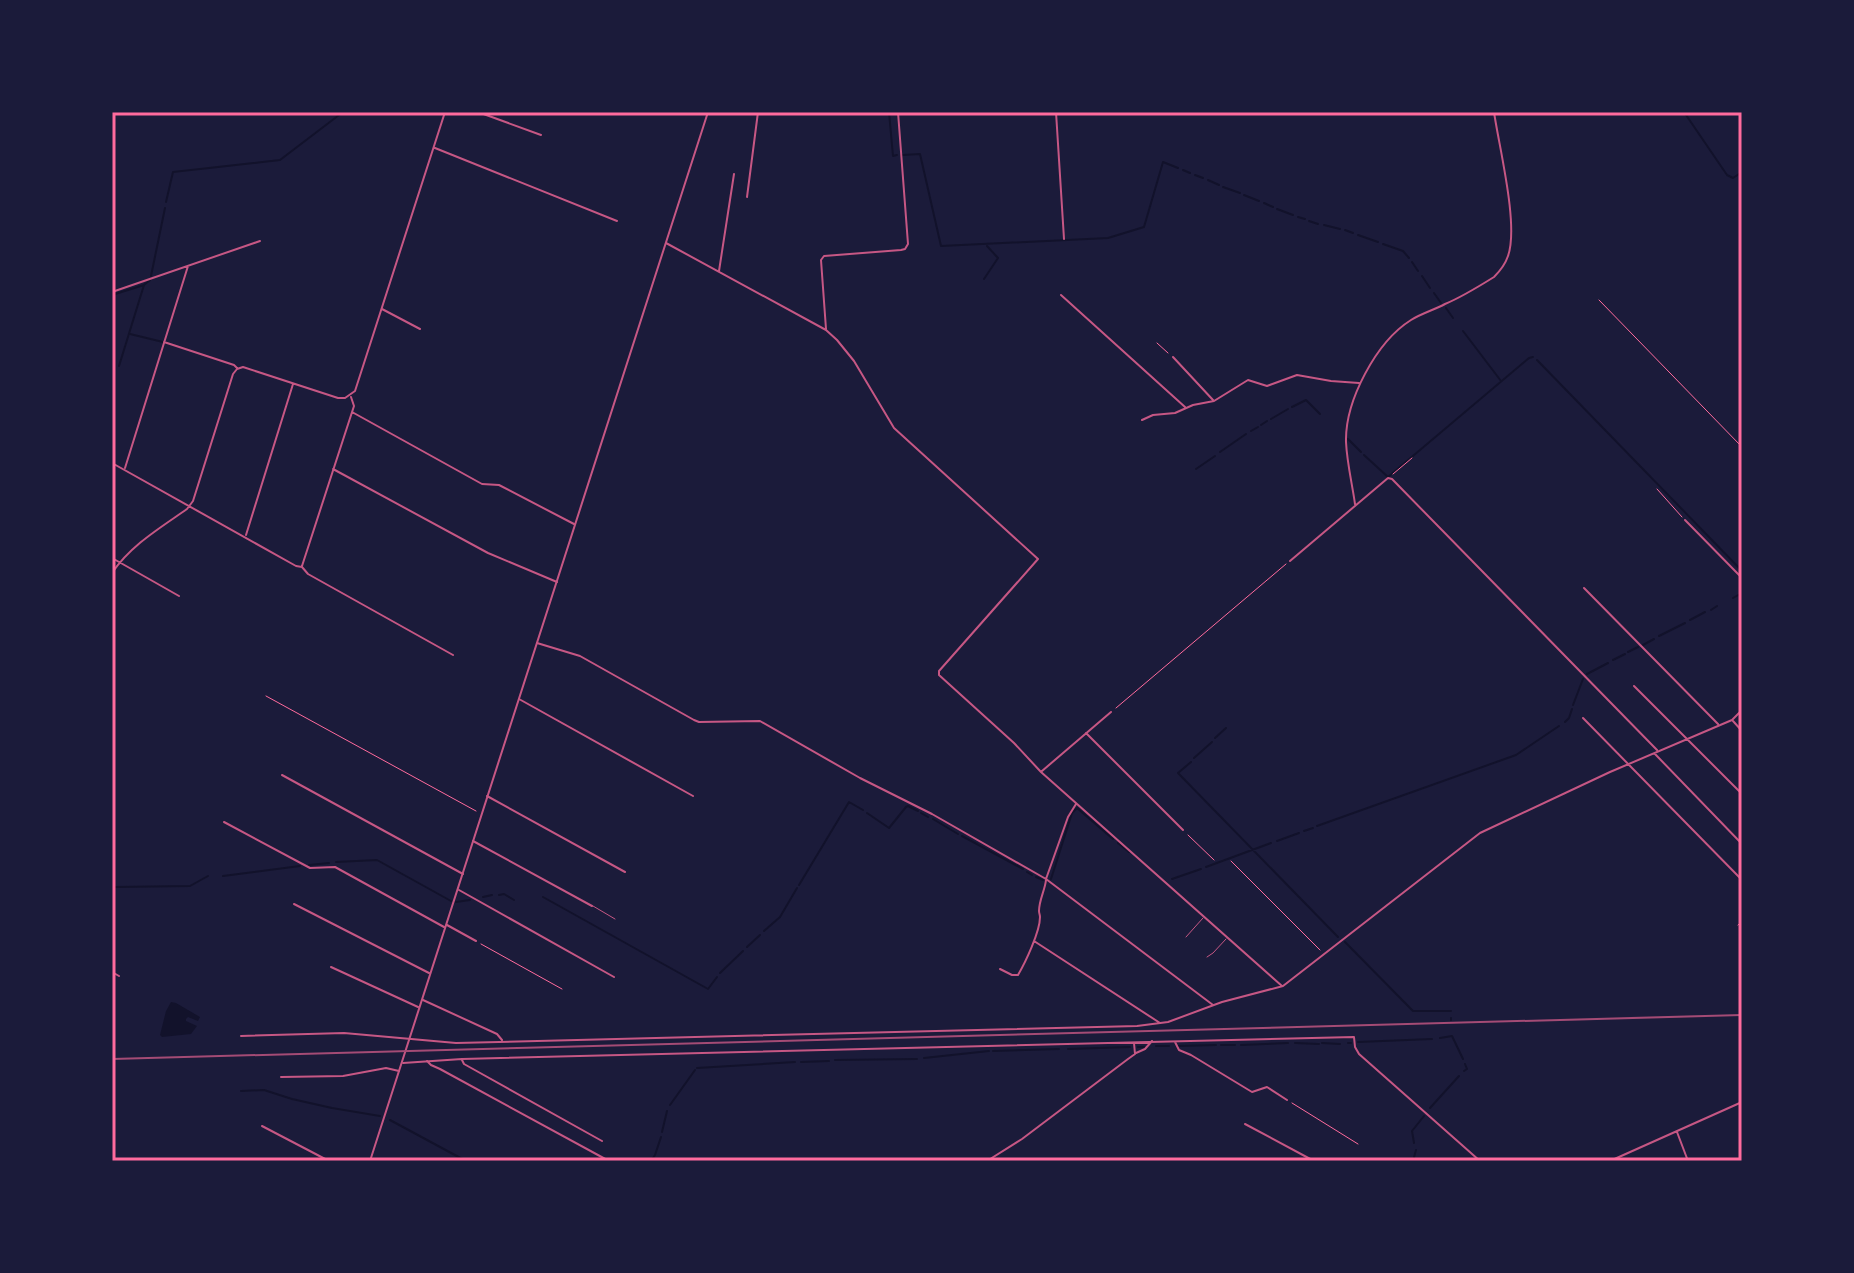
<svg xmlns="http://www.w3.org/2000/svg" width="1854" height="1273" font-family="Overpass,sans-serif">
  <style>
    .water { fill: #12122b }
    .lines { fill: none; stroke-linecap: round; stroke-linejoin: round }
    .stream { stroke: #12122b; stroke-width: 2 }
    .path { stroke: #ff6b9d; stroke-width: 1 }
    .service { stroke: #c65784; stroke-width: 1 }
    .minor { stroke: #c65784; stroke-width: 2 }
    .tertiary { stroke: #c65784; stroke-width: 2 }
    .rail { stroke: #a44b75; stroke-width: 2 }
    .neatline { fill: none; stroke: #ff6b9d; stroke-width: 3 }
  </style>
  <rect width="100%" height="100%" fill="#1b1b3a"/>
  <path class="water" d="M171 1002 176 1003 200 1017 198 1021 188 1017 186 1019V1021L197 1026 191 1034 162 1037 160 1035 166 1011Z"/>
  <g class="lines">
    <path class="stream" d="M889 112 893 156 897 155
      M1684 112 1727 175 1733 178 1742 172
      M903 155 920 154 941 246 1108 238 1144 227 1163 162 1178 168
      M1183 170 1190 173
      M1195 175 1203 178
      M1208 180 1219 185
      M1223 187 1240 193
      M1244 195 1259 201
      M166 202 173 172 280 160 343 112
      M1264 203 1273 207
      M1277 209 1293 215
      M1298 217 1305 219
      M1309 221 1318 224
      M1324 225 1340 229
      M1345 230 1353 233
      M1358 235 1378 242
      M1383 244 1403 251 1409 258
      M1412 262 1418 271
      M151 276 165 208
      M1422 276 1430 288
      M984 279 998 258 987 246
      M1434 293 1441 303
      M112 295 144 285 150 280
      M1446 308 1453 318
      M1463 331 1501 381
      M130 334 163 342
      M1537 360 1742 571
      M119 366 144 285
      M1292 407 1306 400 1320 414
      M1271 419 1288 409
      M1261 425 1267 421
      M1251 431 1258 427
      M1348 439 1361 452
      M1220 452 1246 434
      M1364 455 1388 477 1529 358 1533 357
      M1196 469 1215 456
      M1733 598 1742 593
      M1711 610 1717 606
      M1690 620 1705 612
      M1659 636 1685 623
      M1643 645 1654 639
      M1628 652 1638 647
      M1613 660 1625 654
      M1587 674 1608 663
      M1573 705 1583 679
      M1565 722 1569 718 1572 709
      M1215 738 1226 728
      M1194 758 1212 742
      M1191 762 1178 773 1338 937
      M867 813 889 828 906 807 908 806 918 811
      M921 813 928 817
      M933 819 958 834
      M1317 826 1516 755 1559 726
      M1304 831 1313 828
      M962 836 1023 869
      M1277 841 1299 833
      M1118 843 1129 852
      M336 862 377 860 451 901
      M309 865 329 863
      M1206 867 1271 843
      M1027 872 1032 875
      M223 876 300 866
      M1036 877 1043 880
      M1051 879 1072 813 1077 808 1113 839
      M1172 879 1201 869
      M799 885 849 802 863 810
      M115 887 190 886 208 876
      M499 895 504 894 514 900
      M483 897 492 895
      M543 897 708 989 717 977
      M456 902 470 900
      M764 931 780 917 797 888
      M1345 942 1413 1011H1451
      M747 947 760 935
      M720 973 743 951
      M1451 1020V1018
      M1440 1038 1452 1036 1463 1059
      M1358 1042 1432 1039
      M1295 1043 1319 1044
      M1322 1043 1340 1044
      M1348 1043H1351
      M1221 1045H1235
      M1241 1045 1288 1043
      M1156 1046H1169
      M1178 1046 1216 1045
      M1138 1047H1144
      M1068 1049 1130 1047
      M993 1051 1059 1049
      M924 1058 989 1051
      M835 1060 917 1059
      M801 1062 829 1061
      M697 1068 795 1062
      M1464 1071 1467 1069 1465 1064
      M241 1091 264 1090 292 1099 332 1108 380 1116
      M670 1105 695 1070
      M1430 1108 1459 1076
      M390 1120 466 1161
      M662 1132 667 1111
      M1414 1143 1412 1131 1424 1116
      M651 1161 655 1155 661 1137
      M1413 1161 1416 1150"/>
    <path class="path" d="M1599 300 1742 447
      M1157 343 1168 353
      M1393 474 1412 458
      M1657 489 1682 517
      M266 696 476 811
      M1116 708 1286 564
      M1188 835 1214 860
      M1231 861 1320 950
      M1738 925 1742 922
      M481 944 562 989
      M1292 1103 1358 1144"/>
    <path class="service" d="M593 906 615 919
      M1186 937 1203 918
      M1207 957 1213 953 1226 939"/>
    <path class="minor" d="M478 112 541 135
      M1056 112 1064 239
      M435 148 617 221
      M747 197 758 112
      M666 243 826 330 837 340 854 361 894 428 1038 559 939 671V675L1014 743 1041 772 1282 986
      M719 271 734 174
      M112 292 260 241
      M1061 295 1185 407
      M382 309 420 329
      M826 329 821 260 824 256 901 250 905 249 908 244 898 112
      M164 342 234 365 237 368
      M1173 357 1213 400
      M352 412 482 484 499 485 574 524
      M1142 420 1153 415 1175 413 1193 405 1214 401 1248 380 1267 386 1297 375 1331 381 1359 383
      M112 463 296 566 302 567 308 574 453 655
      M125 468 188 266
      M333 469 488 553 557 582
      M1355 504C1352 483 1347 463 1346 442 1345 401 1376 342 1411 320 1422 313 1434 310 1445 304 1462 297 1478 287 1494 277 1500 271 1505 265 1508 256 1519 225 1499 147 1494 112
      M1685 520 1742 578
      M246 535 293 384
      M112 558 179 596
      M1290 561 1388 478 1392 479 1657 750
      M302 566 354 406 351 397
      M112 573C131 545 160 528 187 509L193 501 233 374 237 369 243 367 338 398H345L355 391 445 112
      M1584 588 1718 724
      M537 643 580 656 694 720 699 722 760 721 860 778 932 814 1046 879 1068 817 1076 804
      M1634 686 1742 794
      M519 699 693 796
      M1583 718 1742 880
      M1733 721 1742 731
      M1086 733 1183 830
      M1655 754 1742 844
      M1042 771 1111 712
      M282 775 463 874
      M487 796 625 872
      M224 822 310 868 335 867 444 927
      M473 841 592 906
      M1046 879 1213 1005
      M459 890 614 977
      M294 904 429 973
      M447 925 476 941
      M1034 941 1160 1023
      M331 967 418 1007
      M1000 969 1012 975H1018C1025 963 1040 932 1040 917 1040 915 1039 913 1039 911 1039 900 1045 890 1046 880
      M112 972 119 976
      M423 1000 497 1034 502 1040
      M241 1036 344 1033 456 1043 1137 1026 1168 1022 1222 1002 1283 986 1480 833 1610 772 1732 720 1742 710
      M1175 1042 1179 1050 1191 1055 1252 1092 1267 1087 1287 1100
      M1136 1053 1145 1049 1152 1041
      M462 1060 464 1064 602 1141
      M427 1061 431 1065 440 1069 609 1161
      M403 1063 462 1059 1354 1037 1355 1047 1359 1054 1480 1161
      M281 1077 343 1076 386 1068 399 1071
      M1245 1124 1314 1161
      M262 1126 329 1161
      M1677 1132 1688 1161
      M987 1161 1022 1139 1128 1059 1135 1054 1134 1043
      M1610 1161 1742 1102"/>
    <path class="tertiary" d="M370 1161 708 112"/>
    <path class="rail" d="M112 1059 1742 1015"/>
  </g>
  <rect width="1854" height="1273" fill="none" stroke="#1b1b3a" stroke-width="228"/>
  <rect x="114" y="114" width="1626" height="1045" class="neatline"/>
</svg>
